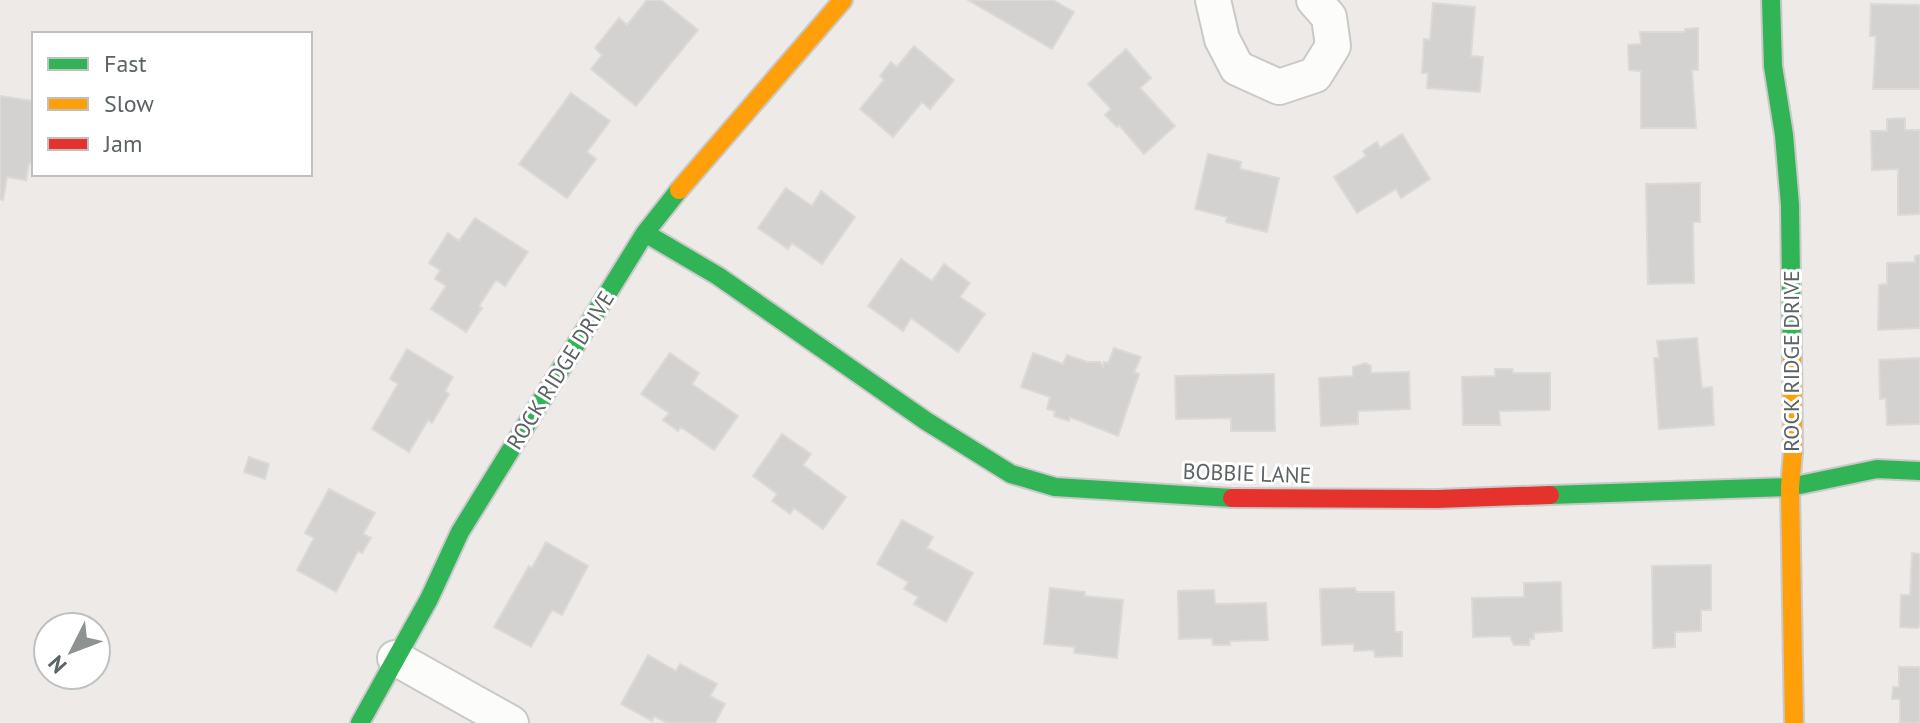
<svg xmlns="http://www.w3.org/2000/svg" width="1920" height="723" font-family="'PT Sans',sans-serif">
  <style>
    .building { fill: #d4d2d1; stroke: #dcd9d6; stroke-width: 2 }
    .lines { fill: none; stroke-linecap: round; stroke-linejoin: round }
    .street-casing { stroke: #c9c9c9; stroke-width: 38 }
    .fast-casing { stroke: #c9c9c9; stroke-width: 22 }
    .slow-casing { stroke: #c9c9c9; stroke-width: 22 }
    .jam-casing { stroke: #c9c9c9; stroke-width: 22 }
    .street { stroke: #fcfcfb; stroke-width: 34 }
    .fast { stroke: #30b455; stroke-width: 18 }
    .slow { stroke: #ff9f0a; stroke-width: 18 }
    .jam { stroke: #e5322d; stroke-width: 18 }
    .labels { text-anchor: middle; stroke-width: 6; stroke-linejoin: round; paint-order: stroke }
    .street-label { font-size: 22px; fill: #5c6365; stroke: #fff }
  </style>
  <rect width="100%" height="100%" fill="#edeae7"/>
  <path class="building" d="M647 0H661L698 30 636 106 591 69 602 55 595 48 619 18 627 25Z
    M968 0H1053L1074 12 1052 49Z
    M1433 3 1475 7 1471 56 1483 57 1480 92 1427 88 1428 73H1422L1424 39 1430 40Z
    M1871 4 1920 5V89H1873L1876 36H1870Z
    M1698 28V70H1692L1696 128H1641V71L1629 70 1628 45 1641 44 1640 32H1685V29Z
    M914 46 954 80 930 109 922 102 893 137 860 109 884 80 880 76 891 62 897 67Z
    M1126 49 1151 78 1140 88 1175 126 1144 154 1119 125 1117 127 1105 115 1111 109 1088 84Z
    M571 93 610 121 587 152 596 159 567 198 519 164Z
    M0 96 34 101V164L29 163 26 180 7 177 3 200 0 199Z
    M1905 118V130H1920V214L1898 215V169L1872 170 1871 131H1887V119Z
    M1402 134 1430 179 1401 198 1396 189 1357 213 1334 177 1366 156 1363 151 1377 142 1380 148Z
    M1208 154 1241 162 1240 169 1279 178 1267 232 1226 222 1227 217 1195 209Z
    M1700 183V222H1693L1694 283 1648 284 1646 184Z
    M786 188 812 206 821 191 855 217 822 264 792 243 788 249 758 228Z
    M475 218 528 252 505 286 496 280 479 306 482 308 466 332 431 309 446 286 435 279 440 270 429 263 448 233 459 241Z
    M1920 255V328L1878 330 1879 285 1887 284V263L1915 262V256Z
    M901 259 932 281 944 264 970 283 960 297 985 314 958 352 911 318 903 331 868 306Z
    M1697 338 1702 388 1712 387 1714 425 1659 429 1654 358H1659L1657 341Z
    M1114 348 1141 357 1134 372 1139 374 1118 436 1070 417 1069 421 1054 416 1055 411 1047 409 1050 397 1021 387 1033 353 1063 364 1067 355 1087 362H1100L1103 367 1104 362 1108 363Z
    M407 349 453 377 445 391 449 394 432 423 428 420 409 452 372 429 398 384 390 379Z
    M670 353 699 373 692 384 738 416 714 450 681 427 678 431 663 420 669 413 641 394Z
    M1920 358V424L1887 425 1886 398 1880 399 1879 360Z
    M1365 363 1371 366V373L1409 372 1410 409 1358 411V424L1321 426 1319 378 1353 376V367Z
    M1495 369H1512L1513 373H1550V410L1499 411 1500 425H1463L1462 377 1495 376Z
    M1274 374 1275 431H1231V418L1176 419 1175 376Z
    M782 434 811 454 803 465 846 497 823 529 794 508 790 514 772 501 777 494 753 476Z
    M249 457 269 464 265 479 244 472Z
    M329 489 375 513 363 534 371 538 362 553 358 551 336 592 297 570 314 538 305 533Z
    M902 520 933 537 927 548 973 573 946 622 914 604 918 597 904 589 908 582 877 564Z
    M546 542 588 566 562 615 552 610 531 647 494 627 529 566 532 568Z
    M1912 553 1920 554V624L1918 628 1900 627 1901 595H1910Z
    M1711 565V610H1701V631L1675 632V647L1653 648 1652 566Z
    M1561 582 1562 631 1534 633V639H1530L1529 645H1514L1510 636 1473 637 1472 598 1524 597V583Z
    M1050 588 1085 592 1084 596 1123 600 1117 658 1074 653 1075 647 1044 644Z
    M1355 588 1356 592H1394L1395 632H1402V656L1375 657 1374 650 1354 651V644L1322 645 1320 589Z
    M1214 590 1215 604 1266 603 1268 640 1230 641V645H1213L1212 638 1179 639 1178 591Z
    M648 655 676 671 680 664 717 684 710 696 725 704 715 723H667L654 716 652 721 621 704Z
    M1899 667H1920V723H1900V699H1892L1893 687H1899Z"/>
  <g class="lines">
    <g class="street-casing">
      <path id="street" d="M1213 0 1222 39 1237 68 1279 87 1315 75 1333 46 1329 17 1314 0
        M395 658 511 723"/>
    </g>
    <g class="fast-casing">
      <path id="fast" d="M1771 0 1773 66 1784 135 1790 205 1792 358
        M645 233 718 276 926 421 1011 474 1055 487 1232 498
        M1550 495 1790 487 1877 469 1920 471
        M360 723 429 599 460 532 645 233 679 190"/>
    </g>
    <g class="slow-casing">
      <path id="slow" d="M679 190 843 0
        M1792 358 1793 452 1790 487 1794 723"/>
    </g>
    <g class="jam-casing">
      <path id="jam" d="M1232 498 1437 499 1550 495"/>
    </g>
    <use href="#street" class="street"/>
    <use href="#fast" class="fast"/>
    <use href="#slow" class="slow"/>
    <use href="#jam" class="jam"/>
  </g>
  <g class="labels">
    <g class="street-label">
      <text transform="translate(1791 361) rotate(-90)" y="8">ROCK RIDGE DRIVE</text>
      <text transform="translate(560 370) rotate(-58)" y="8">ROCK RIDGE DRIVE</text>
      <text transform="translate(1247 473) rotate(2)" y="8">BOBBIE LANE</text>
    </g>
  </g>
  <rect x="32" y="32" width="280" height="144" fill="#ffffff" stroke="#bec1c1" stroke-width="2"/>
  <rect x="48" y="58" width="40" height="12" fill="#30b455" stroke="#bec1c1" stroke-width="2"/>
  <text x="104" y="72" font-size="24" fill="#5c6365">Fast</text>
  <rect x="48" y="98" width="40" height="12" fill="#ff9f0a" stroke="#bec1c1" stroke-width="2"/>
  <text x="104" y="112" font-size="24" fill="#5c6365">Slow</text>
  <rect x="48" y="138" width="40" height="12" fill="#e5322d" stroke="#bec1c1" stroke-width="2"/>
  <text x="104" y="152" font-size="24" fill="#5c6365">Jam</text>
  <g transform="translate(72 651) rotate(228)"><circle r="38" fill="#ffffff" stroke="#bec1c1" stroke-width="2"/>
  <path d="M0-6L14 30L0 20L-14 30Z" fill="#8f9292"/>
  <text y="-12" font-size="22" font-weight="bold" text-anchor="middle" fill="#5c6365">N</text>
  </g>
</svg>
